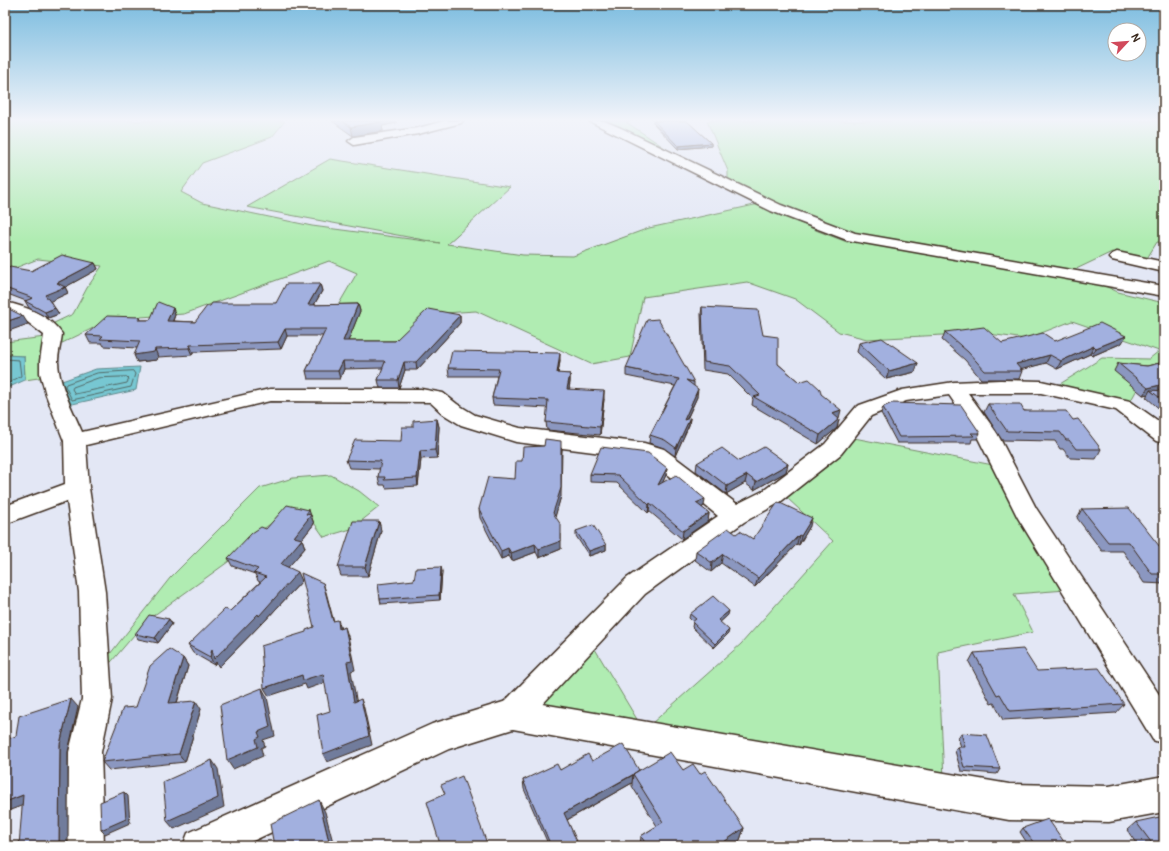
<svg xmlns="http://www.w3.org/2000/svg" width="1169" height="851" font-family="Pangolin,sans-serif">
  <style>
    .green { fill: #b0ecb2; stroke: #768b68 }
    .water { fill: #77c7d2; stroke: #5f888a }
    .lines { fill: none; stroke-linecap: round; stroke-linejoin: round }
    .shore { stroke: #536966; stroke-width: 1 }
    .minor-casing { stroke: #3b2a1e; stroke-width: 3 }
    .tertiary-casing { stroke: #3b2a1e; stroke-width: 3 }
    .minor { fill: #fff; fill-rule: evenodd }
    .tertiary { fill: #fff; fill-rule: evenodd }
    .wall { fill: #8b97c0; stroke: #3b2a1e }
    .shaded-wall { fill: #717b9c; stroke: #3b2a1e }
    .building { fill: #a2b0df; stroke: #3b2a1e }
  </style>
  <rect width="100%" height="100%" fill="#e3e7f5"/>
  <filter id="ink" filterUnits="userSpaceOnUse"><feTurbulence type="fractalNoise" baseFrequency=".025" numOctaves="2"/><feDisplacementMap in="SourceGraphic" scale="8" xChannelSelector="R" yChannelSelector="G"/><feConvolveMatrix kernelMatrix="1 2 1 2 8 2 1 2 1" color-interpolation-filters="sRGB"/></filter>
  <g filter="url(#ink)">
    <path class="green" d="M5 121H285L272 137 202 163 181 192 202 203 312 226 440 243 247 207 330 159 510 187 447 244 523 255 573 256 649 228 759 204 818 231 847 242 866 238 821 224 728 179V171L707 121H1164V243L1157 242 1146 260 1112 252 1072 271 1118 292 1164 303V365L1149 368 1130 402 1055 387 1102 358 1149 359 1159 351 1072 321 1026 339 981 333 867 339 839 332 795 299 747 282 643 297 630 357 591 364 476 311 427 314 404 343 345 345 336 309 357 273 329 261 184 314 112 319 58 345 54 323 73 314 87 288 102 266 38 259 5 272Z
      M602 121H633L626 122 674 154Z
      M45 337V377L25 380 24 356 5 355V342Z
      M854 438 993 465 1018 518 1066 590 1014 594 1033 632 938 652 944 779 651 724 741 644 833 541 786 497 828 466Z
      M331 475 359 491 379 507 351 529 324 537 310 517 296 507 260 531 239 554 146 621 106 668V659L170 578 260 488 293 478Z
      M589 639 638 721 548 712 538 691Z"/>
    <path class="water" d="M5 355 24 356 25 380 5 389Z
      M140 367 136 390 68 405 59 382 96 369Z"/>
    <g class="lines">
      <path class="shore" d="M5 359 19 360 21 376 5 385
        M133 371 135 374 131 387 72 400 65 386 66 384 97 373Z
        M127 377 129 379 127 383 75 394 72 389 73 387 98 378Z"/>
      <g class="minor-casing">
        <path id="minor" d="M1117 252 1164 262V272L1112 260 1109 257 1112 254Z
          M5 302C27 307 49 315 62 334 61 343 58 353 58 362 59 386 73 410 82 432L270 389H421L443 393 457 404 475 415 520 428 644 443 664 449 737 504 763 491 825 444 857 406 902 390 954 382 1000 380 1041 381 1130 401 1164 425V443L1156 441 1116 410 1041 393H968L997 433 1036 508 1164 702V744L1153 740 1018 518 976 434 949 395 906 401 871 416 841 454 779 503 744 522 645 594 524 724 513 728 502 724 498 714 502 704 627 578 718 516 648 459 516 442 461 425 443 414 430 402 270 401 86 445 89 488 105 592 112 699 101 752 104 846H68L69 752 82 699 79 592 67 501 5 524V506L65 484 64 441 46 395 40 373V361L44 335 25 320 5 312Z"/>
      </g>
      <g class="tertiary-casing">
        <path id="tertiary" d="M444 121H463L461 123 418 134 354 145 348 141 354 137 418 128Z
          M589 121H604L621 128 781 205 855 233 1164 286V296L847 240 771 211Z
          M513 699 1009 784 1109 786 1164 776V812L1109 822 1009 820 513 729 449 749 242 846H183L188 833 432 724Z"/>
      </g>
      <use href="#minor" class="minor"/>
      <use href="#tertiary" class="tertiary"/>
    </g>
    <path class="wall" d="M332 121H396V123L382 126 383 131 353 136Z
      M653 121H687L711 143V146L678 149 653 123Z
      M95 263 98 269 65 287 68 293 50 301 59 314 48 318 29 308 25 301H26L5 293V270L31 271Z
      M320 284 322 291 314 305 358 304 360 311 348 341H395L460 315V323L417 370H405L399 388H380L378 380 383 368 344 369 340 379H308L306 371 323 336H287L281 349 193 352 192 355 158 357 157 360 137 362V348L104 346 102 343H90L86 335 140 317 141 320H150L173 308 175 315 173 321 195 322 276 303Z
      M702 307 763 335 778 364 799 382 821 394 839 418H838L839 419 837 428 818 444 752 405 753 399 728 374 703 370 701 314Z
      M945 332 1002 343 1055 341 1122 343 1092 356 1090 354 1057 369 1046 363 1021 369 1022 371 1019 379H981L965 360 942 340Z
      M859 343 918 363 915 372 886 379 857 352Z
      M560 360 558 374H570V382L569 389 604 399 600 435 547 430 546 422 548 408 493 405 492 398 497 376H449L448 368Z
      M1164 362V390L1163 391H1164V413L1146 397 1148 394 1143 395 1114 371 1118 363 1147 366Z
      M626 368 694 382V386L697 397 687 419 690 418 689 425 675 456 664 448 649 443 650 435 675 386 626 376Z
      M988 404 1073 420 1101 449 1096 459 1070 458 1063 449H1060L1055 441 1002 440 984 412Z
      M883 407 980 433 977 439H972L971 443H897L881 413Z
      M437 419 439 427 437 458 421 459 418 486 386 488 385 485H380L378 477 380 469 349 468 346 460 401 441 413 427Z
      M522 461 561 496 555 516 561 549 539 558 536 552 512 561 509 556 501 559 480 518 479 509 515 479Z
      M739 461 788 464 786 472 754 490 745 483 726 494 696 471 697 463Z
      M590 474 666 475 662 483 704 506 702 508 709 513 708 521 682 539 649 511 648 513 617 483 590 482Z
      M1082 509 1164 552V584L1144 583 1123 551H1102L1077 518Z
      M311 515 314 524 302 539 305 548 288 567 302 581 262 624V623L219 667 216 662 214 665 193 653 188 645 230 611 260 582 258 581 255 574 232 566 228 558 266 529Z
      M379 521 381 531 368 576H341L338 567Z
      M810 526 799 545 797 544 755 587 721 563 711 572 695 560 696 551Z
      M576 531 606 545V550L589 556 576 536Z
      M442 571 440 600 381 604 380 599 414 580Z
      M690 614 728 615 720 622 728 634 714 648 692 627 693 622 689 618Z
      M169 619 172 624 158 643 138 639 135 634Z
      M1164 629V635L1161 633Z
      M1164 637V651L1157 645Z
      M974 653 1124 704 1116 713 1003 720 994 703 991 704 969 662Z
      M183 658 188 666 177 703 201 709 185 762 109 770 102 762 136 707Z
      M961 733 1000 769 997 774 961 771 955 751 958 747H961L958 738Z
      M592 761 639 770H683L700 774 744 828 740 840 731 846H640L641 836 657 826 632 786V783L567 820 579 846H549L524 789 523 780Z
      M1136 822 1164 846H1138L1127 830Z
      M1023 828 1067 846H1029L1020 832Z"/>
    <path class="shaded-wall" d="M376 121H396V123L382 126 383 131 353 136 351 127Z
      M711 143V146L678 149V146Z
      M95 263 98 269 62 289 65 287 68 293 49 302 45 295 57 283Z
      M320 284 322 291 310 312 308 305Z
      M358 304 360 311 345 349 343 341Z
      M55 308 59 314 48 318 45 312Z
      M173 308 175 315 170 328 167 321Z
      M460 315V323L417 370 416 362Z
      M23 316 28 324 6 332 5 331V322Z
      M285 329 287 336 281 349 278 342Z
      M1126 336 1122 343 1092 356 1096 348Z
      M190 345 193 352 192 355 189 348Z
      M1094 346 1090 354 1057 369 1061 361Z
      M155 349 158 357 157 360 137 362 134 355Z
      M560 353V360L557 381V373Z
      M1050 355 1046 363 1016 371V364Z
      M343 361 344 369 340 379 338 371Z
      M404 362 405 370 399 388 398 380Z
      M918 363 915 372 886 379 889 371Z
      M570 374V382L568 397 567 389Z
      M1164 384V390L1154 393 1150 390 1148 394 1143 395 1148 388Z
      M698 389 697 397 683 427 684 420Z
      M604 391V399L600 435V427Z
      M841 410 839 418 830 421 832 413Z
      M690 418 689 425 675 456 676 448Z
      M437 419 439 427 437 458 435 450Z
      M839 419 837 428 818 444 820 435Z
      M562 449 561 496 554 521 553 513Z
      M420 451 421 459 418 486 417 478Z
      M788 464 786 472 754 490 756 482Z
      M667 468 666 475 658 493V485Z
      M747 475 745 483 726 494 727 486Z
      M705 499 704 506 695 511 696 503Z
      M650 503 649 511 648 513 649 505Z
      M309 510 314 524 299 543 302 539 305 548 284 572 281 564 306 514Z
      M709 513 708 521 682 539 683 531Z
      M812 518 810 526 799 545 801 536Z
      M379 521 381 531 368 576 365 567Z
      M561 534V549L539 558V549Z
      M799 535 797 544 755 587 758 578Z
      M535 544 536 552 512 561 511 553Z
      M606 545V550L589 556V551Z
      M508 548 509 556 501 559V551Z
      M723 554 721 563 711 572 712 563Z
      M441 567 442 571 440 600 439 595Z
      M298 572 302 581 262 624V623L219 667 216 662 214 665 210 657 212 649Z
      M323 583 326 592 336 630 333 621Z
      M729 611 728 615 717 625 718 620Z
      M169 619 172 624 158 643 155 638Z
      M338 620 341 629H339Z
      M345 627 348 636 355 670 351 671 358 710 354 702 347 662Z
      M729 630 728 634 714 648 715 644Z
      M183 658 188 666 174 712 169 703Z
      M323 674 327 682 307 689 305 684 269 696 264 688 302 675Z
      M262 688 267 697 275 736 263 740 265 746 261 748 263 756 233 769 227 760 256 739 258 732Z
      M71 699 78 707 68 752V846H59L60 744Z
      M361 699 364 708 372 745 327 762 323 754Z
      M196 701 201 709 185 762 179 754Z
      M212 760 218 769 224 807 174 829 167 821Z
      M633 775 632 783 565 821 564 813Z
      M124 792 128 796 130 823 105 834 101 830Z
      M23 795 32 802 5 812V802Z
      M319 800 325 812 334 846H330Z
      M744 828 740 840 731 846H718Z"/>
    <path class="building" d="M342 121H380L381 122 351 127Z
      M654 121H687L711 143 678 146Z
      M62 255 95 263 57 283 65 287 45 295 55 308 45 312 25 301 33 298 5 288V270L10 267 31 271Z
      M286 284H320L308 305 358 304 343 341H395L428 309 460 315 416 362H404L398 380H378L385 362 384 361H343L338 371H306L326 329H285L278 342 190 345 189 348 155 349 154 352 134 355 140 341 100 339 103 336 86 335 107 316 140 317 138 320H150L158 302 173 308 167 321 195 322 207 306H210L212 303H276Z
      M702 307 758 310 763 335 778 337V364L799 382 809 379 820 389 821 394 841 410 832 413 839 419 820 435 754 397 760 395 730 366 704 362Z
      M5 308V307L23 316 5 322Z
      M658 319 694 382 686 380 698 389 684 420 690 418 676 448 665 440 650 435 679 379 626 368 647 320Z
      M1100 323 1126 336 1096 348 1094 346 1061 361 1050 355 1016 364 1022 371H985L968 352 945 332 984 327 1002 343 1043 333 1055 341Z
      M882 338 918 363 889 371 859 343Z
      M452 351 560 353 557 373 570 374 567 389 604 391 600 427 546 422 548 400 492 398 499 369 448 368Z
      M1164 362V384L1148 388 1118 363 1147 366Z
      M1150 390 1164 391V401Z
      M892 403 961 405 980 433H971L974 436 899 437 883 407Z
      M988 404H1020L1024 411H1066L1073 420 1078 419 1101 449H1076L1069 440H1066L1060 432 1007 431Z
      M437 419 435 450 420 451 417 478 384 480 385 477H378L381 461 346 460 355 440 401 441 402 427H413V421Z
      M545 439 561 441V488L553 513 561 525V541L539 549 535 544 511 553 508 548 501 551 479 509 488 477 515 479 516 461H522L523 447 544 446Z
      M601 447 648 453 667 468 658 485 676 475 705 499 696 503 709 513 683 531 650 503 649 505 618 475 590 474Z
      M764 447 788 464 756 482 747 475 727 486 697 463 722 448 739 461Z
      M778 502 812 518 801 536 799 535 758 578 723 554 712 563 696 551 728 528 736 534 740 531 753 539Z
      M287 505 309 510 306 514 311 515 294 537 302 539 281 564 298 572 259 616 258 614 214 659 212 649 210 657 188 645 225 609 230 611 266 577 254 573 258 569 228 558 252 533 261 527 266 529Z
      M1129 508 1164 552V574H1152L1129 542H1108L1082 509Z
      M353 521H379L365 567H338Z
      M593 525 606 545 589 551 576 531Z
      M441 567 439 595 380 599 378 584 414 580 416 568Z
      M301 573 323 583 333 621 338 620 339 629 345 627 352 661 347 662 354 702 361 699 369 736 323 754 317 715 330 711 323 674 303 680 302 675 264 688 261 646 306 632V630L314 627Z
      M713 596 729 611 718 620 729 630 715 644 692 622 696 619 690 614Z
      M149 615 169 619 155 638 135 634Z
      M169 649 183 658 169 703 196 701 179 754 102 762 123 708 136 707 150 666Z
      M1023 649 1037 671 1099 668 1124 704 1010 711 1000 694 997 695 974 653Z
      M262 688 270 727 258 732 260 737 256 739 258 747 227 760 220 705Z
      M71 699 60 744 59 846H19L23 795 5 802V740L16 736 19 716Z
      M961 733 987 735 1000 769 964 767 958 747H965Z
      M623 744 639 770 633 774H634L564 813 579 846H551L523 780 557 764 560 770 588 754 592 761Z
      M670 752 683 770 693 764 700 774 705 771 744 828 718 846H687L686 844 682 846H647L641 836 663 822 633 774Z
      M212 760 218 798 167 821 163 782Z
      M462 776 488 846H435L440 844 427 802 445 794 441 785Z
      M124 792 126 819 101 830 100 802Z
      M319 800 330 846H274L270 824Z
      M1164 816V846H1154L1136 822Z
      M1048 819 1067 846H1036L1023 828Z
      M832 841 835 846H821Z"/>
  </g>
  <linearGradient id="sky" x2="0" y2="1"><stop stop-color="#7bbcdf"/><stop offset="0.5" stop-color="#f2f4fa"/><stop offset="1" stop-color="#f2f4fa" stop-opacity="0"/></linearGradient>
  <rect width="1169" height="240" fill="url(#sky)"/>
  <rect width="1169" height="851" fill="none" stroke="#fff" stroke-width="20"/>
  <rect x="10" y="10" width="1149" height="831" fill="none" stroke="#3b2a1e" stroke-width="1.5" filter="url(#ink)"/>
  <g transform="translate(1127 42) rotate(64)"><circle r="19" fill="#ffffff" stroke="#b1aaa5"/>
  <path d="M0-3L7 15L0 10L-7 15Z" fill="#d1495b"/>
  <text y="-6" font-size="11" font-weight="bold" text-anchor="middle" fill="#3b2a1e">N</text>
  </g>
</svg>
